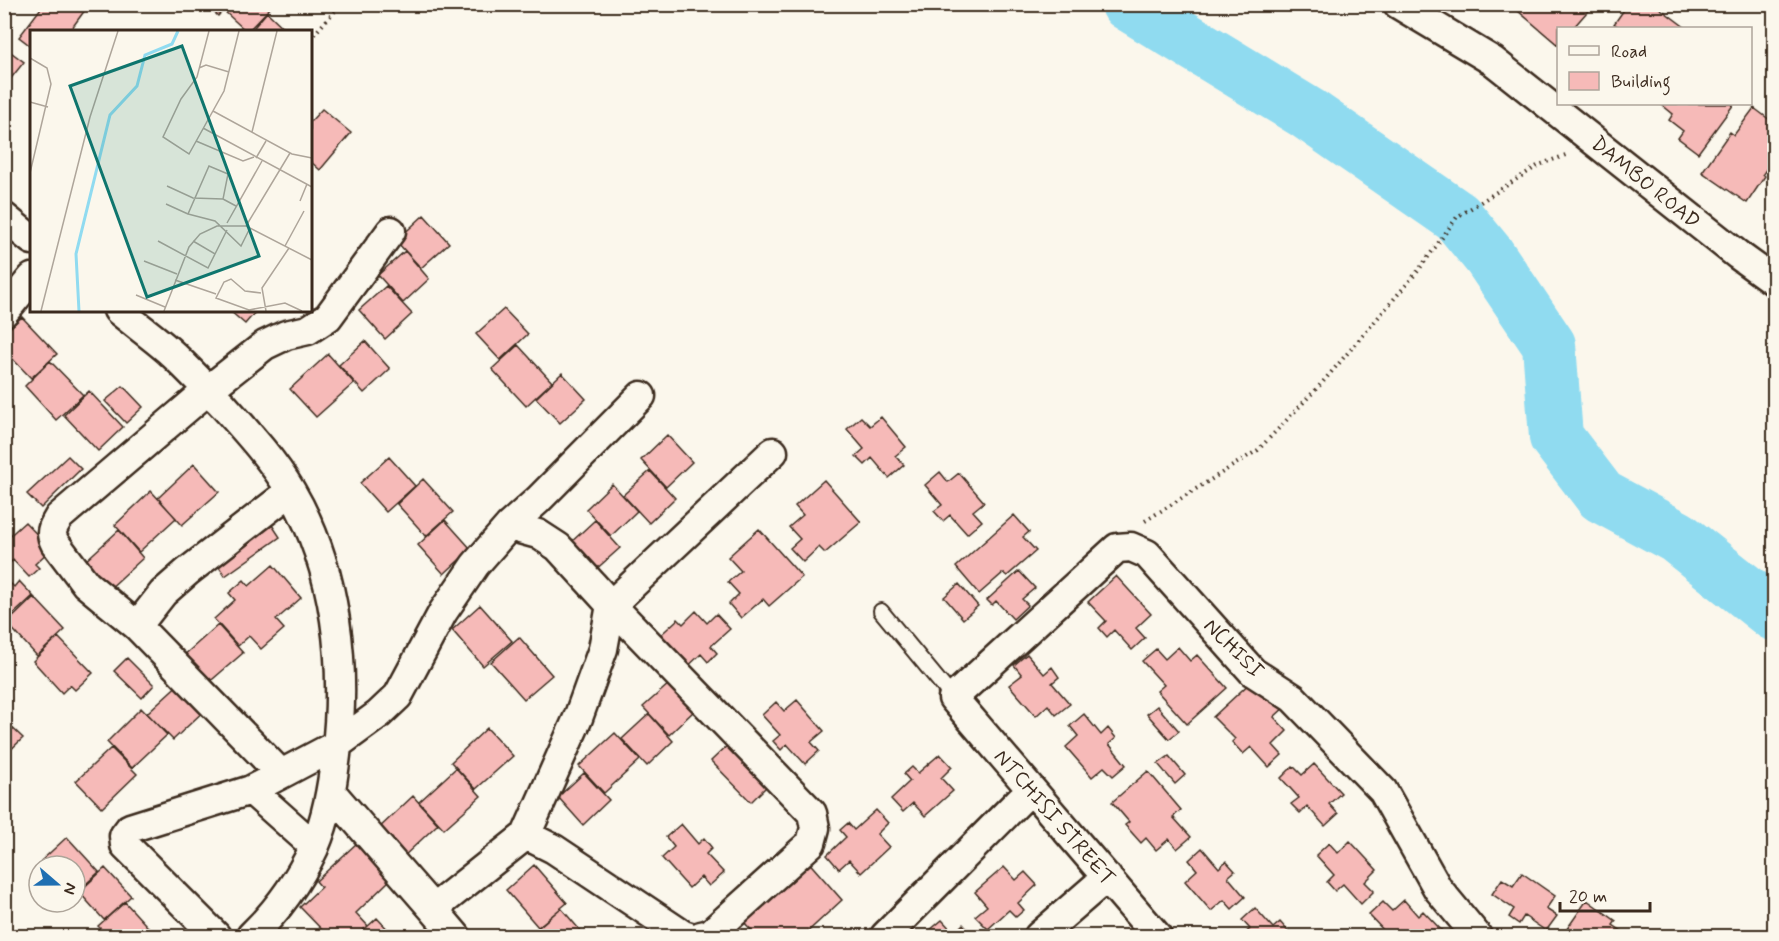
<svg xmlns="http://www.w3.org/2000/svg" width="1779" height="941" font-family="Mynerve,sans-serif">
  <style>
    .lines { fill: none; stroke-linecap: round; stroke-linejoin: round }
    .river { stroke: #90dbf0; stroke-width: 54 }
    .building { fill: #f6bab8; stroke: #3b2a1e; stroke-width: 1.5 }
    .lane-casing { stroke: #3b2a1e; stroke-width: 18 }
    .street-casing { stroke: #3b2a1e; stroke-width: 33 }
    .path { stroke: #3b2a1e; stroke-width: 4; stroke-dasharray: 1.5 4.5; stroke-linecap: butt }
    .lane { stroke: #fbf7ec; stroke-width: 14 }
    .street { stroke: #fbf7ec; stroke-width: 28 }
    .labels { text-anchor: middle; stroke-width: 5; stroke-linejoin: round; paint-order: stroke }
    .street-label { font-size: 21px; fill: #3b2a1e; stroke: #fbf7ec }
    .inset-river { fill: none; stroke: #90dbf0; stroke-width: 3 }
    .inset-road { fill: none; stroke: #aea59a; stroke-width: 1.5 }
    .view { fill: #0f766e; fill-opacity: 0.15; stroke: #0f766e; stroke-width: 3 }
    .inset-edge { fill: none; stroke: #3b2a1e; stroke-width: 3 }
  </style>
  <rect width="100%" height="100%" fill="#fbf7ec"/>
  <filter id="ink" filterUnits="userSpaceOnUse"><feTurbulence type="fractalNoise" baseFrequency=".0167" numOctaves="2"/><feDisplacementMap in="SourceGraphic" scale="12" xChannelSelector="R" yChannelSelector="G"/><feConvolveMatrix kernelMatrix="1 2 1 2 8 2 1 2 1" color-interpolation-filters="sRGB"/></filter>
  <g filter="url(#ink)">
    <g class="lines">
      <path class="river" d="M1128 4 1307 113 1457 217 1489 256 1549 345 1556 437 1601 496 1677 537 1774 614"/>
    </g>
    <path class="building" d="M44 4H78L85 10 69 32H32V47L19 37Z
      M205 4H229L218 16Z
      M229 4H271L272 6 247 32 224 11Z
      M1521 4H1594L1573 28H1558V45L1517 10Z
      M1628 4H1654L1686 28H1621L1614 24Z
      M267 12 288 32H250Z
      M4 47 24 62 4 87Z
      M1663 104H1734L1698 153 1678 138 1683 131 1669 120 1673 114 1662 105Z
      M1754 108 1774 123V158L1763 174 1765 176 1747 203 1702 172 1730 132 1734 135Z
      M322 109 351 133 320 170 310 161V122Z
      M424 215 449 243 421 268 396 241Z
      M405 251 429 279 403 303 378 275Z
      M386 286 412 314 385 339 359 310Z
      M504 309 528 334 500 360 476 334Z
      M229 310H257L245 324Z
      M22 317 57 354 31 378 4 350V333Z
      M365 341 390 369 364 393 339 365Z
      M518 345 552 382 526 406 492 369Z
      M328 354 354 383 316 417 290 389Z
      M50 361 83 395 56 420 25 386Z
      M562 373 586 399 560 423 536 398Z
      M123 386 143 407 126 423 105 401Z
      M89 391 123 427 98 451 64 415Z
      M861 417 870 426 881 417 906 447 895 456 904 465 889 478 872 458 865 465 856 456 864 449 847 429Z
      M667 435 692 462 666 487 641 460Z
      M68 456 81 469 41 508 27 494Z
      M389 457 415 486 386 512 360 483Z
      M194 464 219 492 182 525 158 498Z
      M650 471 675 498 649 523 623 495Z
      M940 472 948 482 959 473 984 502 973 511 982 521 967 534 950 515 943 521 934 511 942 505 925 485Z
      M423 479 453 512 426 536 397 504Z
      M824 480 861 522 825 553 819 547 803 562 790 548 800 539 789 527 803 515 795 506Z
      M612 484 637 511 611 536 586 509Z
      M151 491 176 518 139 552 115 525Z
      M1014 515 1029 532 1023 537 1036 551 1007 576 1003 573 979 594 956 567Z
      M268 519 280 537 225 576 213 558Z
      M445 520 471 549 444 574 418 545Z
      M595 520 620 548 593 572 568 545Z
      M25 522 51 549 35 564 39 568 29 577 13 560 10 563 4 557V541Z
      M759 529 802 577 769 606 763 599 741 618 729 604 739 594 728 582 741 571 728 557Z
      M119 530 143 558 107 591 82 564Z
      M273 565 301 598 276 620 284 629 261 649 249 636 238 646 214 619 235 600 229 593 244 580 249 586Z
      M1019 571 1035 588 1022 599 1028 605 1013 619 996 601 992 605 987 600Z
      M1116 576 1151 614 1136 628 1145 638 1132 650 1114 630 1107 637 1099 628 1106 621 1088 602Z
      M4 577 14 587 19 581 33 596 4 623Z
      M959 584 978 606 963 619 944 597Z
      M34 597 65 630 37 656 7 623Z
      M480 605 512 641 483 666 452 630Z
      M696 611 707 623 716 614 730 629 711 646 717 653 708 662 701 654 682 672 654 641 678 619 683 624Z
      M218 625 243 653 206 685 182 657Z
      M58 637 93 673 75 690 70 685 62 693 33 661Z
      M519 637 552 675 524 699 491 662Z
      M1178 647 1190 661 1197 655 1227 688 1187 724 1157 691 1164 685 1142 661 1156 649 1165 659Z
      M1027 654 1044 674 1052 667 1059 677 1052 683 1070 704 1056 715 1048 705 1036 716 1009 685 1022 675 1014 665Z
      M127 658 154 685 142 698 114 671Z
      M183 680 208 707 173 740 147 713Z
      M1253 680 1286 706 1274 717 1287 731 1273 745 1282 755 1269 767 1251 747 1243 754 1232 742 1235 739 1213 717Z
      M670 683 695 710 669 735 643 707Z
      M797 700 824 731 811 742 819 751 805 764 787 744 781 750 773 741 780 735 762 715 776 702 784 711Z
      M1157 706 1179 731 1169 739 1147 714Z
      M141 708 167 735 132 768 107 742Z
      M649 714 673 741 647 766 622 739Z
      M1084 714 1101 735 1108 728 1116 738 1109 744 1126 765 1113 776 1104 767 1092 777 1066 747 1078 736 1070 726Z
      M4 720 23 738 4 756Z
      M487 728 513 756 476 789 451 762Z
      M615 733 640 760 604 793 579 766Z
      M731 742 770 783 751 802 711 761Z
      M111 748 137 774 102 808 76 781Z
      M940 754 952 767 941 778 953 791 925 816 913 803 903 812 891 799 910 781 904 774 912 767 918 773Z
      M1169 756 1185 775 1175 784 1158 764Z
      M1314 764 1341 793 1329 804 1338 814 1325 826 1307 806 1300 813 1291 804 1299 798 1281 778 1293 766 1302 775Z
      M456 768 481 796 444 829 419 802Z
      M1148 771 1181 810 1173 817 1191 837 1177 849 1169 839 1156 850 1146 838 1141 843 1125 825 1129 822 1112 802Z
      M584 773 609 800 583 825 558 797Z
      M413 796 438 824 402 858 377 830Z
      M876 810 888 823 877 834 889 847 861 873 849 860 839 869 827 855 846 837 840 830 848 823 854 830Z
      M681 824 698 844 704 838 712 848 706 854 724 873 709 886 701 877 689 888 662 858 674 847 666 837Z
      M67 837 99 872 75 894V866H45L41 861Z
      M1350 841 1377 870 1365 882 1374 891 1361 904 1343 884 1335 891 1327 882 1334 875 1316 855 1329 843 1338 853Z
      M357 843 391 879 356 913 368 926 356 936H328L300 907 321 887 316 881Z
      M1202 848 1219 868 1226 861 1235 871 1228 877 1245 897 1232 909 1224 900 1211 911 1185 881 1197 870 1189 860Z
      M806 859 842 900 803 936H757L741 919Z
      M534 865 567 903 538 927 506 890Z
      M1004 867 1016 880 1025 872 1037 885 1018 903 1024 910 1016 917 1009 910 988 929 975 916 987 906 975 892Z
      M105 868 131 896 104 920 79 892Z
      M1522 873 1555 896 1546 909 1557 916 1546 931 1524 916 1519 924 1509 917 1514 909 1492 894 1502 879 1513 886Z
      M1404 900 1418 916 1423 911 1447 936H1387L1388 935 1369 915 1383 902 1392 911Z
      M1587 900 1616 921 1613 925 1628 935 1627 936H1562Z
      M125 902 156 936H108L98 926Z
      M561 908 585 936H536L532 933Z
      M1255 908 1273 928 1280 922 1288 931 1281 936H1242L1250 929 1242 920Z
      M377 918 394 936H357Z
      M942 920 954 933 963 924 974 936H923Z"/>
    <g class="lines">
      <g class="lane-casing">
        <path id="lane" d="M881 611 953 698"/>
      </g>
      <g class="street-casing">
        <path id="street" d="M1398 4 1493 61 1738 255 1774 281
          M4 217 32 240
          M118 310C135 324 152 336 168 350 187 367 205 387 223 405 247 432 272 459 291 491 337 569 347 667 336 755 332 787 327 818 314 848 299 880 276 912 251 936
          M4 312 32 278
          M509 526 538 500 641 396
          M137 626 86 584 55 543C49 532 53 527 59 517L208 390 265 345 286 335 308 330 328 317 391 231
          M281 774 137 626 163 593 187 572 291 491
          M251 790 314 846
          M332 793 433 909 456 936
          M526 835 578 718 603 649 611 605 773 452
          M433 909 526 835 554 849 683 935 687 936
          M216 936 125 845 124 836 130 828 251 790 338 744 379 714 398 696 443 612 475 565 509 526 538 534 558 547 611 605 812 813 815 828 811 843 710 934 701 936
          M885 936 1031 789
          M1039 936 1107 877
          M1157 936 953 698 1117 548 1131 547 1147 554 1253 672 1293 698 1383 791 1438 889 1477 936"/>
      </g>
      <path class="path" d="M310 39 341 4
        M1145 521 1258 450 1322 383 1418 271 1457 217 1539 165 1566 155"/>
      <use href="#lane" class="lane"/>
      <use href="#street" class="street"/>
    </g>
  </g>
  <g class="labels">
    <g class="street-label">
      <text transform="translate(1646 182) rotate(39)" y="7">DAMBO ROAD</text>
      <text transform="translate(1234 648) rotate(45)" y="7">NCHISI</text>
      <text transform="translate(1055 817) rotate(49)" y="7">NTCHISI STREET</text>
    </g>
  </g>
  <g transform="translate(30 30)">
    <rect width="282" height="282" fill="#fbf7ec"/>
    <path class="inset-river" d="M49 281 46 224 80 85 107 56 115 25 142 14 148 1"/>
    <path class="inset-road" d="M179 1 167 47 151 69 133 107 159 124 194 61 209 1M0 28 17 38 21 54 0 143M169 38 176 35 199 42M0 72 18 77M183 81 262 124 282 128M173 98 282 157M222 102 247 1M166 111 213 131 224 127M226 128 236 111M137 156 163 168 193 169M270 171 277 154M136 174 158 184M206 176 193 169 198 144 179 136 158 184 185 191 211 216 220 198M197 193 232 131M216 196 260 123M128 211 178 238 185 224M163 211 185 224 197 200M255 216 274 181M114 231 147 244M145 250 186 264M231 263 215 261 201 249 194 252 186 268 219 280 255 273 272 281M106 265 135 277M11 281 60 87 88 1M134 281 159 217 170 204 187 196H216L282 230M236 281 232 258 259 218"/>
    <path class="view" d="M152 16 229 226 117 267 40 56Z"/>
    <rect width="282" height="282" class="inset-edge"/>
  </g>
  <rect width="1779" height="941" fill="none" stroke="#fbf7ec" stroke-width="24"/>
  <rect x="12" y="12" width="1755" height="917" fill="none" stroke="#3b2a1e" stroke-width="2" filter="url(#ink)"/>
  <rect x="1557" y="27" width="195" height="78" fill="#fbf7ec" stroke="#aea59a" stroke-width="1.5"/>
  <rect x="1569" y="46" width="30" height="9" fill="#fbf7ec" stroke="#aea59a" stroke-width="1.5"/>
  <text x="1611" y="57" font-size="18" fill="#3b2a1e">Road</text>
  <rect x="1569" y="72" width="30" height="18" fill="#f6bab8" stroke="#aea59a" stroke-width="1.5"/>
  <text x="1611" y="87" font-size="18" fill="#3b2a1e">Building</text>
  <g transform="translate(57 884) rotate(110)"><circle r="28" fill="#fbf7ec" stroke="#aea59a" stroke-width="1.5"/>
  <path d="M0-4.5L10 22L0 15L-10 22Z" fill="#1f6fb2"/>
  <text y="-9" font-size="16" font-weight="bold" text-anchor="middle" fill="#3b2a1e">N</text>
  </g>
  <path d="M1560 902v9h90v-9" fill="none" stroke="#3b2a1e" stroke-width="3"/>
  <text x="1569" y="902" font-size="18" fill="#3b2a1e" stroke="#fbf7ec" stroke-width="4.5" paint-order="stroke">20 m</text>
</svg>
